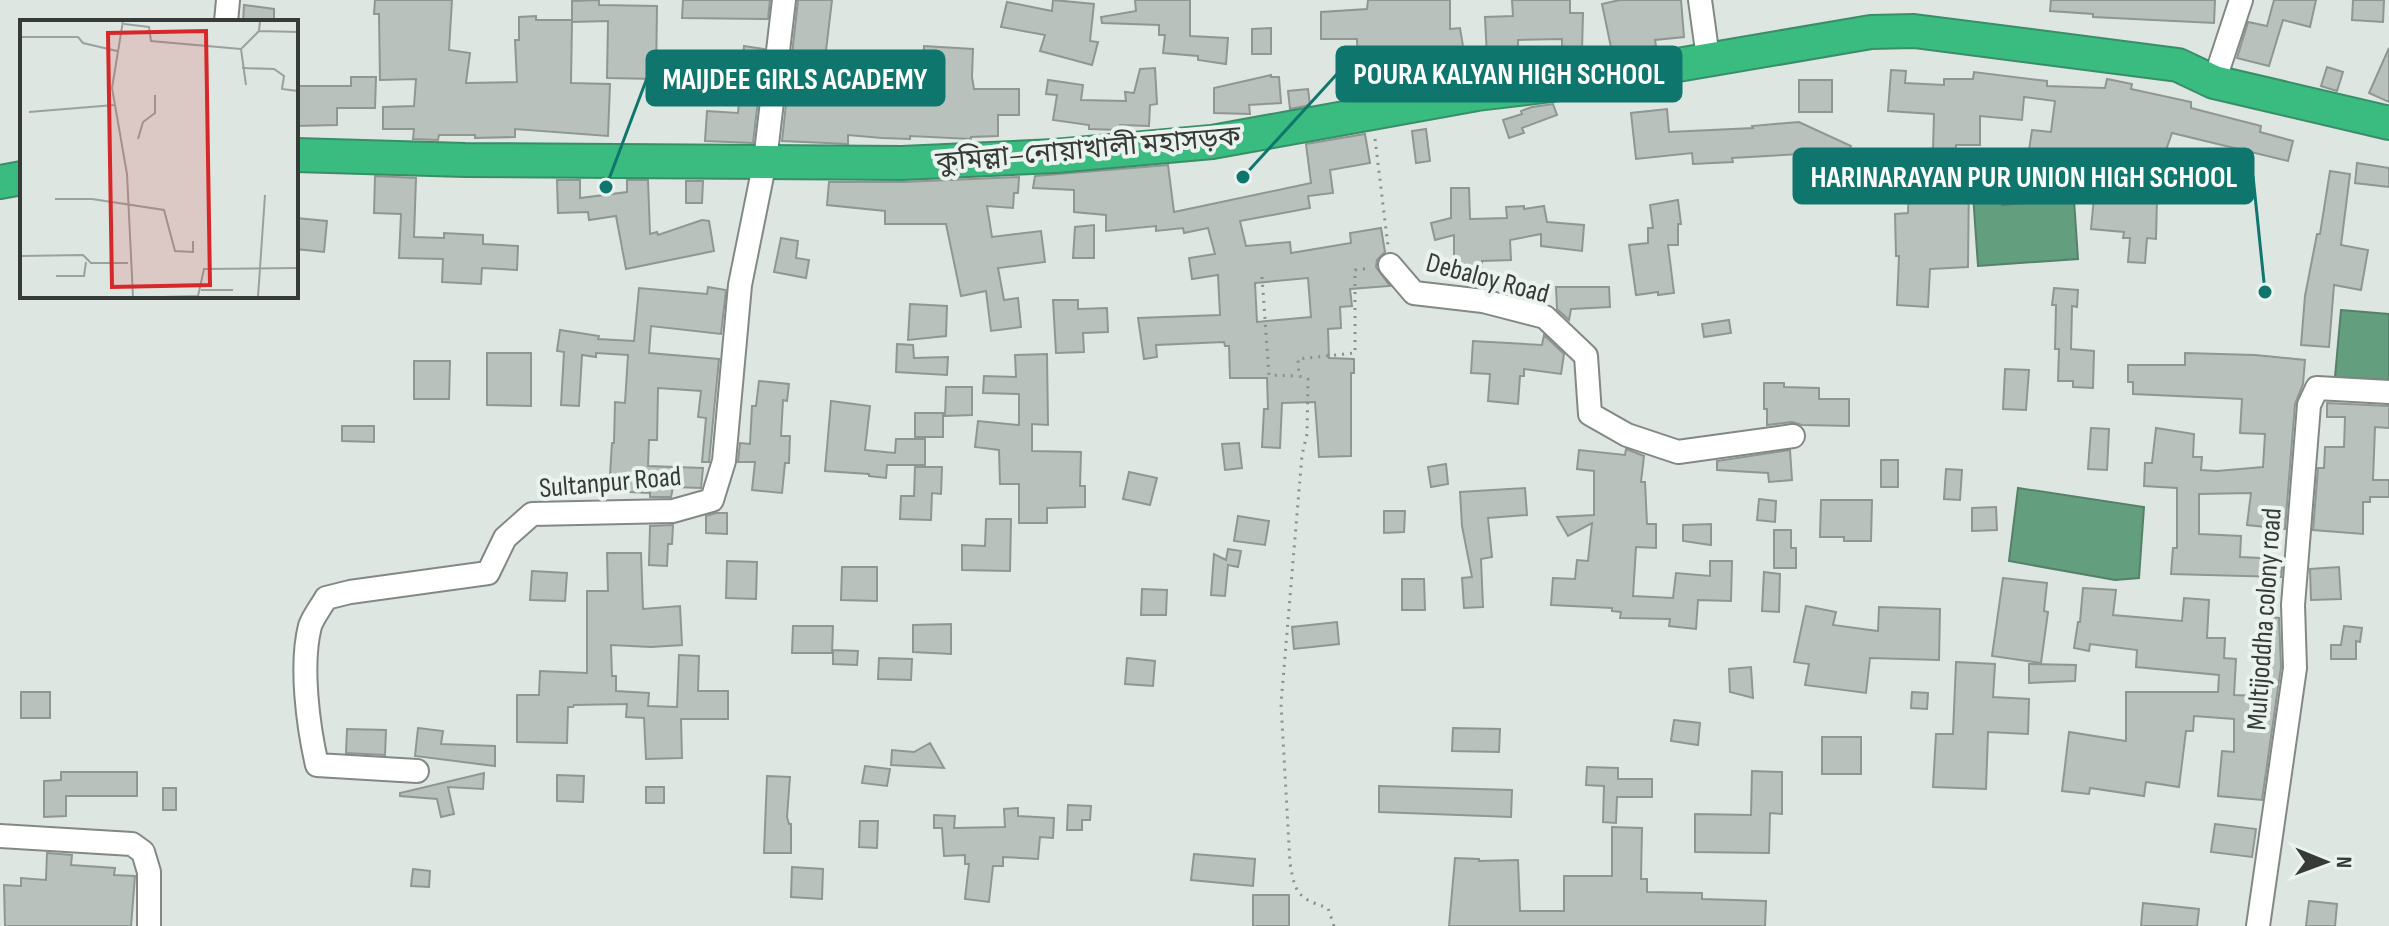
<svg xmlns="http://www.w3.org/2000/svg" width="2389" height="926" font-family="'Sofia Sans Condensed','Noto Sans Bengali',sans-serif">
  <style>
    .water { fill: #639f7e; stroke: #568169; stroke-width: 2 }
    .building { fill: #b9c1bc; stroke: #8f9792; stroke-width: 2; fill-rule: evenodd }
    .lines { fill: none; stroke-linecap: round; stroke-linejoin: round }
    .minor-casing { stroke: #828985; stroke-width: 26 }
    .highway-casing { stroke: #398e67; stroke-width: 36 }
    .path { stroke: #8a908c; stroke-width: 3; stroke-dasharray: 2 6; stroke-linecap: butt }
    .minor { stroke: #fff; stroke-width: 22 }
    .highway { stroke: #3abb80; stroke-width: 32 }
    .labels { text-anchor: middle; stroke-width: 8; stroke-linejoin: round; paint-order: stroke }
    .street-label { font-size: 28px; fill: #373b38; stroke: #ebf3ee }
    .inset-road { fill: none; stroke: #9ba29d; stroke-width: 2 }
    .view { fill: #d62828; fill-opacity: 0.15; stroke: #d62828; stroke-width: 4 }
    .inset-edge { fill: none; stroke: #373b38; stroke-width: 4 }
    .leader { fill: none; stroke: #0f766e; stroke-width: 3 }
    .callout-dot { fill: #0f766e; stroke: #ebf3ee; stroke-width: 3 }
    .callout { fill: #0f766e; stroke: #0f766e; stroke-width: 3 }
    .callout-label { font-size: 30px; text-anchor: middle; font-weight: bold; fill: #fff }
  </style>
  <rect width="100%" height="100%" fill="#dde6e1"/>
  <path class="water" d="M2000 178 2002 205 2074 200 2078 259 1978 266 1972 180Z
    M2341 310 2389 314V380L2335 377Z
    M2018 488 2144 507 2139 578 2115 580 2009 561Z"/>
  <path class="building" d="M375 0H452L449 50 470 53 466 83 517 82 515 40H519V17L536 16V20H572L571 83 610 84 608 136 515 129V137L475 138V135H439L438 140 413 139 414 129H383V107L414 106 416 79 380 80 379 14H374Z
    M599 0V5L657 6 656 79 607 78 608 21 572 22V1Z
    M683 0H770L768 19 682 18Z
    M798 0H832L823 76 879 83V69L923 70 924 46 973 49 972 77 974 89H1019V115H998V136L971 137V139L910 136V139L882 138 848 135V144L782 141 786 104H790L791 95H804L805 55 792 54Z
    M1053 0 1094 4 1090 41 1098 42 1092 65 1040 51 1045 35 1001 27 1007 2 1052 11Z
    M1135 0H1190V36L1228 38 1226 64 1198 60V56L1163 53 1165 35H1159V25L1102 23 1101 17 1136 11Z
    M1368 0H1450V29L1460 28 1464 52 1450 53 1454 79 1399 88H1371V67H1358L1357 39H1321V12L1367 9Z
    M1512 0H1570V13H1583L1582 51H1562V39L1518 40V53L1487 57 1485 17 1513 16Z
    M1620 0H1681L1684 37 1655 40 1656 46 1613 57 1602 4Z
    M2051 0H2215L2214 23 2093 17V14L2050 11Z
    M2274 0H2316L2310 27 2283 20 2269 66 2237 58 2248 22 2267 26Z
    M2353 0H2384L2383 22 2352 20Z
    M244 5 274 9V22H243Z
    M1271 28V54H1252V29Z
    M744 46 764 49 753 143 705 141 707 111 738 113Z
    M2389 48V102L2369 93Z
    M2327 67 2343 72 2337 91 2321 86Z
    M1155 68 1157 104 1150 105 1149 126 1120 125V130L1089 129V125L1053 120 1057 95 1046 94 1048 80 1083 85 1081 100 1126 101 1125 92 1134 93 1140 69Z
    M1891 70 1906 71 1905 83 1944 85V79H1973L1974 72 2047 81V86L2105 88 2107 79 2132 84 2131 89 2191 102V108L2261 126 2260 132 2293 141 2288 161 2172 133 2160 167 2191 168 2190 199 2157 198 2156 239 2147 238 2145 263 2128 262 2130 238H2123L2124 232 2091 229 2095 187 2020 183 2021 157H2028L2032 130 2051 132 2055 101 2024 97 2022 120 1980 116V145H1956L1955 176H1969L1968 267 1930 269 1928 307 1897 305 1899 256H1896L1895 214 1908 213 1909 181H1894V151L1933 150 1934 114 1888 111Z
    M1271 75V77H1279L1281 103 1249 105 1250 114 1214 113V88Z
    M351 77H376L375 108H337V125L296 126V86H351Z
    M1799 80H1832V112H1799Z
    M1308 89 1310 105 1290 109 1288 91Z
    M1553 104 1557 115 1522 128 1524 133 1509 138 1503 120 1522 114 1521 111 1532 107Z
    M1667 109 1669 132 1753 128 1752 126 1799 122 1851 146 1839 171 1802 154 1732 158 1733 162 1693 164 1692 153 1636 159 1631 113Z
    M1426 129 1430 161 1416 163 1412 131Z
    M1365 134 1370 163 1330 170 1333 193 1308 196 1310 208 1240 221 1246 246 1290 242 1291 253 1351 243 1350 233 1381 228 1385 252 1377 260 1376 267 1390 286 1350 289 1352 306 1340 307 1341 328 1328 329 1329 358 1354 359V373H1351V456L1319 457 1315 402 1282 403 1280 448 1262 447 1264 409H1268L1267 378H1230L1229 346H1225L1224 342 1156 345 1157 357 1144 359 1138 318 1220 315 1218 275 1192 279 1189 258 1215 254 1208 228 1184 233 1183 228 1156 231V226L1106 231V215L1074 212V190L1033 188 1035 176 1168 165 1174 212 1311 183 1306 144ZM1308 278 1311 317 1257 322 1255 283Z
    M2357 163 2389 168V187L2355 183Z
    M2330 171 2350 174 2341 245 2368 250 2361 290 2334 285 2329 347 2301 345 2305 296 2317 234H2320Z
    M375 176 416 178 414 237 444 238V233L483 235V244L518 246 517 270 482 268 481 284 442 282 443 259 399 258 401 214 374 213Z
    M1019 177 1018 193H1014L1013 208 987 206 992 237 1041 231 1045 262 998 268 1004 300 1018 298 1021 327 991 331 986 291 961 296 946 224H885V211L827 205 829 182H903Z
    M557 180H580V198L627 192V180H648L650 234 657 232 658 235 702 220 709 221 714 251 626 269 616 216 589 220 588 212 558 213Z
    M686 181H703L702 203H686Z
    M1451 188H1469L1470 219 1507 218 1506 207 1524 206V209L1544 206 1547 222 1584 225 1582 251 1541 246V234L1510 240 1511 260 1482 261V270H1454V235L1435 240 1431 223 1451 218Z
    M1678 200 1681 224H1678V245H1668L1674 293 1658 295V292L1636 295 1629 245 1648 243V228H1653L1650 205Z
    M296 218 327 221 324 252 296 249Z
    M1094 225V258H1073L1075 227Z
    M781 238 798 241 796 258 809 260 806 278 774 272Z
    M708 287 726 290 721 334 651 326 649 353 719 359 709 462H702L706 418 698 417 701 391 658 388 657 440H649L648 466 703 468 701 488 673 487 671 497H650V493L609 491 612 443H614L615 402 625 403 628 355 596 353V357L582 355 579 406 561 405 564 352 557 351 560 330 599 336 598 339 634 341 639 288 707 294Z
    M1556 287H1609L1610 307 1571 309 1569 320 1557 309Z
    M2054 288 2078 290 2077 307 2072 306 2071 349 2094 351 2093 388 2073 387V381H2058L2059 349H2055L2056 305H2052Z
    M1053 300H1078V309L1107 308 1108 332 1083 333 1084 352 1056 353Z
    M910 304 947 306 946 336 908 340Z
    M1729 320 1731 333 1704 337 1702 324Z
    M1544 335 1564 354 1561 374 1524 369V376H1520L1518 404 1488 401 1490 374 1471 373 1473 341 1542 345Z
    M897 344 913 345 914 358 948 357 947 375 896 372Z
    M487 353H531V406L487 405Z
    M2185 353 2255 355 2305 360 2303 384 2295 404 2285 529 2247 525 2251 493 2199 494V534L2241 536 2240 557 2283 559 2281 577 2171 574 2173 548H2177V488L2144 486 2145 463H2152L2156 428 2194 434 2193 457H2202L2201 470 2217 471 2263 467 2265 434 2240 433 2242 399 2133 394V382H2128V365H2185Z
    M1047 354 1048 425 1032 424V451L1081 452 1080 486H1085V507L1047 508V523H1019V484H1000L999 450 975 447 978 421 1019 425V394L983 393 984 376 1016 377 1015 355Z
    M414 361H450L449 399H414Z
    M2005 369 2029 370 2026 410 2003 409Z
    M759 381 789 384 787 401 783 400 781 436H790L789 463H785L782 493 752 490 755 462H738L740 443 750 444 752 406H756Z
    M1764 383H1784V387L1819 388V399H1849V426L1802 425 1792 422 1767 425V409H1764Z
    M946 387H972V415L945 416Z
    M831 401 870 406 865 450 895 453 896 439H925V465H887L886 478 869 476V474L825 471Z
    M2327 403 2389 406V428L2375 427 2373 480H2389V497H2370V502H2363V534L2313 530 2318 468H2324L2325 447H2344L2345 417H2327Z
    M915 413H943V437H915Z
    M342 426H374V442L342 441Z
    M2091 428 2109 429 2107 470 2088 469Z
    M1239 443 1242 468 1225 470 1222 444Z
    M1626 449 1644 456 1641 482H1645L1647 524H1656V548L1636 547 1633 596 1673 598 1676 573 1710 576V561H1732L1731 601 1698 600 1696 629 1669 626 1670 619 1620 618 1621 612 1612 611V608L1551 605 1553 578 1575 579 1577 560 1588 561 1592 523 1568 536 1557 517 1594 515V471L1577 469 1579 450 1625 455Z
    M1790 450 1792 480 1769 482 1768 473 1717 470V461Z
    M1881 460H1898V487H1881Z
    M1446 464 1448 484 1431 487 1428 467Z
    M915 467H942L941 494 932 493 931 520 900 519 901 496H914Z
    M1946 469 1962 470 1960 500 1944 499Z
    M1129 472 1157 478 1150 505 1123 499Z
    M1525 488 1527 515 1488 518 1492 557 1481 559 1483 607 1464 608 1462 578 1472 577 1462 526 1460 492Z
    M1759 499 1776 501 1775 522 1757 520Z
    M1821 500H1872L1871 541H1844V537H1820Z
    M1996 507 1997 530 1972 531V508Z
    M1384 511H1405L1404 532 1384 533Z
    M716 513H727V534L706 533V516Z
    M1238 516 1269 521 1265 545 1234 541Z
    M986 519H1011L1010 571 962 570V545L985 546Z
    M1711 524V545L1683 541V525Z
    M673 525 672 544H668L667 566 649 565 650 526Z
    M1774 530H1791V548H1796V568H1774Z
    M1228 549 1241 551 1238 567 1228 565 1225 596 1211 595 1214 554 1226 560Z
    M607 553H641L643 609 680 606 682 645 651 647 611 645 612 676H616V691L649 693 648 706 677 707 679 655 699 656 698 691H728V719H681L682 758 646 759 644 718 626 717 627 704 574 705 573 707H568L567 743 517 742V695H539L540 671 587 673V591H608Z
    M727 561 757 562 756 599 726 598Z
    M842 567H877V601L841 600Z
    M2339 567 2341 599 2311 600 2310 569Z
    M532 571 567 573 565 601 530 600Z
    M1764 572 1780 574 1779 612 1762 611Z
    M2003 578 2047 583 2044 611 2048 612 2041 663 1992 656Z
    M1402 579H1424L1425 610H1402Z
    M2083 588 2116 590 2113 615 2182 621 2184 598 2209 600 2207 638H2225L2224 658 2236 659 2234 695 2257 696 2263 616 2279 618 2281 667 2262 800 2218 796 2222 751 2234 752V719L2194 716 2193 731H2186L2179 787 2146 782 2144 796 2090 788 2089 794 2062 791 2069 732 2126 741V692H2218L2219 675 2136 667 2137 650 2090 644 2089 651 2074 648 2078 622H2080Z
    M1142 589 1167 590 1166 615H1141Z
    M1806 606 1836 612 1833 625 1878 631 1879 607 1940 609 1939 660 1870 658 1866 693 1805 685 1809 664 1794 662Z
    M1337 622 1339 644 1294 649 1292 627Z
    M951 624V654L913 652V625Z
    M793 626H833L832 653H792Z
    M2344 626 2362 628 2360 642 2356 641V659H2331V645H2341Z
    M833 650 858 651 857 665 833 664Z
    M879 658 912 659 911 680 878 679Z
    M1127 658 1155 661 1153 686 1125 684Z
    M1956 662 1995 664 1993 697 2029 699 2028 734 1988 732 1986 789 1933 787 1936 734H1953Z
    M2029 664 2076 665 2075 681 2029 683Z
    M1751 667 1753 698 1730 692 1729 669Z
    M21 692H50V718H21Z
    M1912 692 1928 693 1927 709 1911 708Z
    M1674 720 1700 723 1698 745 1671 741Z
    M418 728 443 731 441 744 495 746V766L415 756Z
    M1453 728 1500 729 1499 752 1452 751Z
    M347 729 386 730 385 755 346 753Z
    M1822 737H1861V774H1822Z
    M930 743 944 768 891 765 892 750 914 752Z
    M865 766 890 769 887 786 862 783Z
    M1587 767 1618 768V779H1652V797H1617L1616 823 1603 822 1604 786 1586 785Z
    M1752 771 1782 772V814L1770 813 1769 853 1695 852V814L1751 815Z
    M61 772H137V796H66V816L44 817V781L61 780Z
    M484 773 483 789 448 787 454 814 441 817 437 799 400 796V793Z
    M557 775 584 776 583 802 557 801Z
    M767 776 790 777 787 817 789 824H791V853H764Z
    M1379 786 1512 790 1511 817 1379 812Z
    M646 787H664V803H646Z
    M163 788H176V810H163Z
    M1068 805 1091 806 1090 820H1082V830H1067Z
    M1018 808V816L1054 818 1053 838 1040 837 1038 859 1003 857V866H993L989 902 965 899 969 864H965V855L944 856 942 828H934V815L955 816 954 828 1005 827 1004 809Z
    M860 821H878L877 848 859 847Z
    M2215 824 2256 829 2252 857 2211 852Z
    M1612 827 1642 828 1641 879H1647V892L1702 893V899L1766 901 1765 926H1449L1455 858 1479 859V861L1518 860 1520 911H1564V876H1612Z
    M47 853 72 855 71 865 115 868 114 875 135 876 131 926H5L4 885 21 886V878L46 880Z
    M1194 854 1255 859 1253 886 1191 880Z
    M792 867 823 869 822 899 791 897Z
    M413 869 430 871 429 887 411 886Z
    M1253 895H1289V926H1253Z
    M2309 901 2337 904 2335 926H2306Z
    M2143 903 2199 909 2197 926H2141Z"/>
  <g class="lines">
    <g class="minor-casing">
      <path id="minor" d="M1700 0 1708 58
        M226 22 228 0
        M2214 82 2241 0
        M1390 265 1414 293 1483 301 1545 317 1586 356 1590 414 1627 435 1678 452 1793 436
        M417 771 317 765C308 726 300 665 310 626 313 617 321 607 326 598L350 592 488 573 505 538 532 514 673 511 712 500 724 461 740 285 765 161 784 0
        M0 836 132 844 143 852 149 872V926
        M2258 926 2295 668 2293 605 2309 405 2317 388 2389 392"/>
    </g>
    <g class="highway-casing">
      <path id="highway" d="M296 155 465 160 902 163 1055 156 1212 142 1477 94 1584 81 1871 32 1914 31 2178 65 2214 82 2389 123
        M0 182 22 178"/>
    </g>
    <path class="path" d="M1375 139 1388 246
      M1262 277 1269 375 1299 376
      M1334 926 1328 908C1298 898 1295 894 1290 863L1281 704 1302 455 1307 434 1308 379 1299 376 1298 359 1355 353V270L1370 268"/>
    <use href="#minor" class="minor"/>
    <use href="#highway" class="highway"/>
  </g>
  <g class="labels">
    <g class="street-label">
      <text transform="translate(1088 148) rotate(-5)" y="10">কুমিল্লা–নোয়াখালী মহাসড়ক</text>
      <text transform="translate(1488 277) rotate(15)" y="10">Debaloy Road</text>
      <text transform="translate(610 481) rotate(-5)" y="10">Sultanpur Road</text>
      <text transform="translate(2263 619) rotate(-86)" y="10">Multijoddha colony road</text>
    </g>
  </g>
  <g transform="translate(20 20)">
    <rect width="278" height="278" fill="#dde6e1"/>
    <path class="inset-road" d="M103 1 92 68 107 154 113 277M104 4 129 7 131 21 221 29M239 11 278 12M0 17H58L63 23 97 31M222 48 254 49 264 56 262 69 278 71M226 65 221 29 239 11 240 1M9 92 94 85M118 119 123 102 135 93V75M35 179H72L144 190 155 231 173 232V221M0 236 63 235 71 243H108M36 256H64L66 242M181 270H213M141 277 178 276 184 249 278 248M238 277 245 175"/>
    <path class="view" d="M186 11 190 265 92 267 88 13Z"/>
    <rect width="278" height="278" class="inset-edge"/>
  </g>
  <path class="leader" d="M1243 177L1337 74M606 187L647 78M2265 292L2253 176"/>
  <g class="callout-dot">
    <circle cx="1243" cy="177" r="8"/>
    <circle cx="606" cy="187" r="8"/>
    <circle cx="2265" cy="292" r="8"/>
  </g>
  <g class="callout">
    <rect x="1337" y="47" width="344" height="54" rx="8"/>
    <rect x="647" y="51" width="297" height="54" rx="8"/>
    <rect x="1794" y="149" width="459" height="54" rx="8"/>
  </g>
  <g class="callout-label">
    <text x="1509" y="84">POURA KALYAN HIGH SCHOOL</text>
    <text x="795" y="89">MAIJDEE GIRLS ACADEMY</text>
    <text x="2024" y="187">HARINARAYAN PUR UNION HIGH SCHOOL</text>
  </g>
  <g transform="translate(2325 862) rotate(91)" stroke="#ebf3ee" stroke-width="6" paint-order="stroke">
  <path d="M0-6L14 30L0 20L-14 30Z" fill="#373b38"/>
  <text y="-12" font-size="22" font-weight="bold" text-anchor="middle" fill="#373b38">N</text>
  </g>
</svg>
